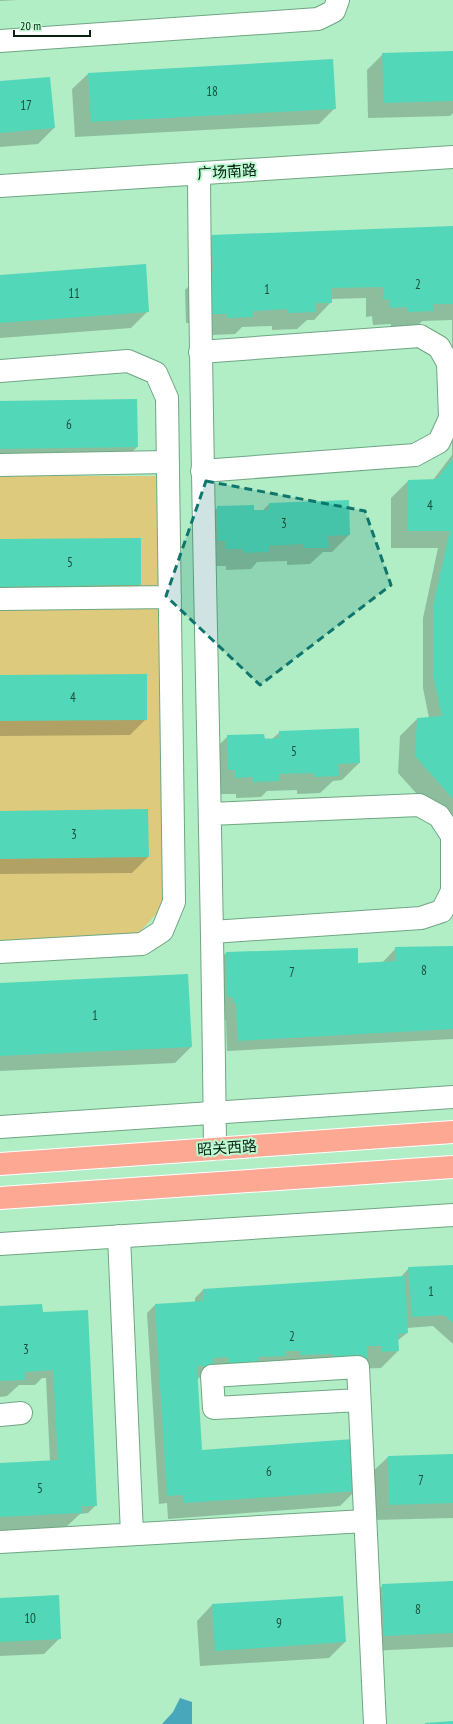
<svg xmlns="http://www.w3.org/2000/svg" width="453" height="1724" font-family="'PT Sans Narrow','Noto Sans SC',sans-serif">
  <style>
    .green { fill: #deca7d }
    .water { fill: #49a7bc }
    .shadow { fill: #0003 }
    .building { fill: #53d7b9 }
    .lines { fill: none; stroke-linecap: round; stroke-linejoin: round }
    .minor-casing { stroke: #6ea782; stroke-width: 24 }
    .major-casing { stroke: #fff; stroke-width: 24 }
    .minor { stroke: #fff; stroke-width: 22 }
    .major { stroke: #fca893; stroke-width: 22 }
    .marked { fill: #0f766e; fill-opacity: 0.2; stroke: #0f766e; stroke-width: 3; stroke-dasharray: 8 5; stroke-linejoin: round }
    .labels { text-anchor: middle; stroke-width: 4; stroke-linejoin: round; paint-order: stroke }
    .number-label { font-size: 13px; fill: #1c4f3c }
    .street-label { font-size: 15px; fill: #0a2213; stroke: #befad2 }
  </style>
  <rect width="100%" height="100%" fill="#b1edc5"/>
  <path class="green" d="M0 476H156L164 905 138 934 0 942Z"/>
  <path class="water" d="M180 1698 192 1702V1724H162L173 1712Z"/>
  <path class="shadow" d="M0 0H17L0 1Z
    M453 52V113L450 116 368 118 367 70 383 54Z
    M88 74 335 108 319 124 75 137 72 89Z
    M0 82 54 128 38 144 0 147Z
    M453 227V834L398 773 400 736 417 719 429 718 423 688V618L438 548H391V498L408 481 433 480 452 455V320L422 321 416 328H391V324L373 325 372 316 366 317V298L331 299V302L314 320H307L297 329 272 330V326L242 327 235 334 211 335 192 323H186L185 290 202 273 201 247 212 236Z
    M0 276 148 311 131 328 0 338Z
    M0 402 137 447 121 463 0 464Z
    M269 504 349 535 332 552H323L310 564 287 565V561L257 562 251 569 226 570V566H208L201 525 218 507 262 511Z
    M0 540 140 585 124 600 0 602Z
    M0 676 146 719 130 735 0 736Z
    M358 729 359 763 342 780 333 781 320 793 297 794V790L267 791 261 797 236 798V794H218L211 753 228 736 272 739 280 732Z
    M0 812 148 857 132 873 0 874Z
    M453 947V1039L227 1051 226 1020H216L209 970 226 953 357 964 382 963 396 948Z
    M0 984 191 1047 175 1063 0 1071Z
    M453 1266V1344L433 1326 407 1328V1333L397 1341 398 1351 381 1368 203 1374 197 1380 201 1451 356 1490 340 1506 168 1519 167 1503 159 1504 147 1313 155 1305 195 1302V1298L203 1290 400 1278 409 1268Z
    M0 1307 42 1313 96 1505 88 1513 80 1514 65 1528 0 1531V1464L50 1462 46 1378H42L35 1385H19L7 1396 0 1397Z
    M453 1455V1518L374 1520 372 1472 388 1457Z
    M453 1582V1647L369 1651 367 1601 383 1585Z
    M0 1599 60 1638 44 1654 0 1656Z
    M212 1605 345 1642 329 1658 200 1666 197 1621Z"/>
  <path class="building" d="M453 51V101L384 103 382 53Z
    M333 59 336 109 91 122 88 73Z
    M50 77 55 128 0 133V81Z
    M453 226V304H433L434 311 408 312V307L390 308 389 299 383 300V287L332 288V303H315L316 312 288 313V309L253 311V317L227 318V314H209L202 272 213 271 212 235Z
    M146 264 149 312 0 323V275Z
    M137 399 138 447 0 449V401Z
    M453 458V799L415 756 417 718 442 716 433 676V606L450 531H408V480L437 479Z
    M349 500 350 535 328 536 329 548H304V544L269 546V552L243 553V549H225V541H218L217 506 254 505V510H269V503Z
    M141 538V585L0 587V539Z
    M147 674V720L0 721V675Z
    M359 728 360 763 338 764 339 776 314 777V773L279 774V781L253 782V777L235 778V770H228L227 735 264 734 265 739 279 738V731Z
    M148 809 149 857 0 859V811Z
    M453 946V1029L238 1041 236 1003H233V997H227L226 952 358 948V963L396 961 395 947Z
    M188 974 192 1047 0 1056V983Z
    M453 1265V1323L444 1315 412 1317 408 1267Z
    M405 1276 408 1333 398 1334 399 1351 382 1352V1346H367V1360L333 1361V1354L300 1355V1351H285L286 1356 258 1357V1367L229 1368 228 1357 213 1358V1366H197L202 1450 354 1439 357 1491 184 1503 183 1495 167 1496 155 1304 203 1301V1289Z
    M42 1304 43 1312 88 1310 97 1506H82V1513L0 1517V1463L58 1460 53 1370 25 1372V1380L0 1381V1306Z
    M453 1454V1503L389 1505 388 1456Z
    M453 1581V1633L384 1636 382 1584Z
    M59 1595 61 1639 0 1642V1598Z
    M343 1596 346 1642 215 1651 212 1604Z
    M453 1721V1724H425V1723Z"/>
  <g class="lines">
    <g class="minor-casing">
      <path id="minor" d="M0 41 318 19 334 11 338 0
        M199 173C201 499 212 824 215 1149
        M0 186 453 157
        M200 352 420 336 439 347 448 363 450 418 439 442 415 455 202 471
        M0 371 128 361 156 373 167 398 174 902 162 931 142 944 0 952
        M0 465 168 462
        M0 599 170 597
        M210 814 419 805 439 816 452 836V891L442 911 421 918 212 932
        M0 1127 453 1097
        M119 1236 132 1534
        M0 1244 453 1215
        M359 1400 214 1408 212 1376 358 1367 375 1724
        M0 1415 21 1413
        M0 1542 365 1521"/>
    </g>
    <g class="major-casing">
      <path id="major" d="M0 1164 453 1132
        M0 1198 453 1167"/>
    </g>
    <use href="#minor" class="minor"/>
    <use href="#major" class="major"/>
  </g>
  <path class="marked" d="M206 481 365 511 391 585 260 685 166 596Z"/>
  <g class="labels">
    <g class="number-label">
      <text x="212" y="96">18</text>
      <text x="26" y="110">17</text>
      <text x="418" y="289">2</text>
      <text x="267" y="294">1</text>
      <text x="74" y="298">11</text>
      <text x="69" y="429">6</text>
      <text x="430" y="510">4</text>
      <text x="284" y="528">3</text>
      <text x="70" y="567">5</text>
      <text x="73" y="702">4</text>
      <text x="294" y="756">5</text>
      <text x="74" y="839">3</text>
      <text x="424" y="975">8</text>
      <text x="292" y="977">7</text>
      <text x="95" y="1020">1</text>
      <text x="431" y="1296">1</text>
      <text x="292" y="1341">2</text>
      <text x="26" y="1354">3</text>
      <text x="269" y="1476">6</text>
      <text x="421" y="1485">7</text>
      <text x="40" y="1493">5</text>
      <text x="418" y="1614">8</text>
      <text x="30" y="1623">10</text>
      <text x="279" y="1628">9</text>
    </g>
    <g class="street-label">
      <text transform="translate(227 172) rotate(-4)" y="5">广场南路</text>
      <text transform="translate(227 1148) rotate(-4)" y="5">昭关西路</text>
    </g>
  </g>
  <path d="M14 30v6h76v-6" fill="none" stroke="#0a2213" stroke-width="2"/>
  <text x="20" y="30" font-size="12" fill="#0a2213" stroke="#befad2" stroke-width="3" paint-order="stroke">20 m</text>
</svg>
